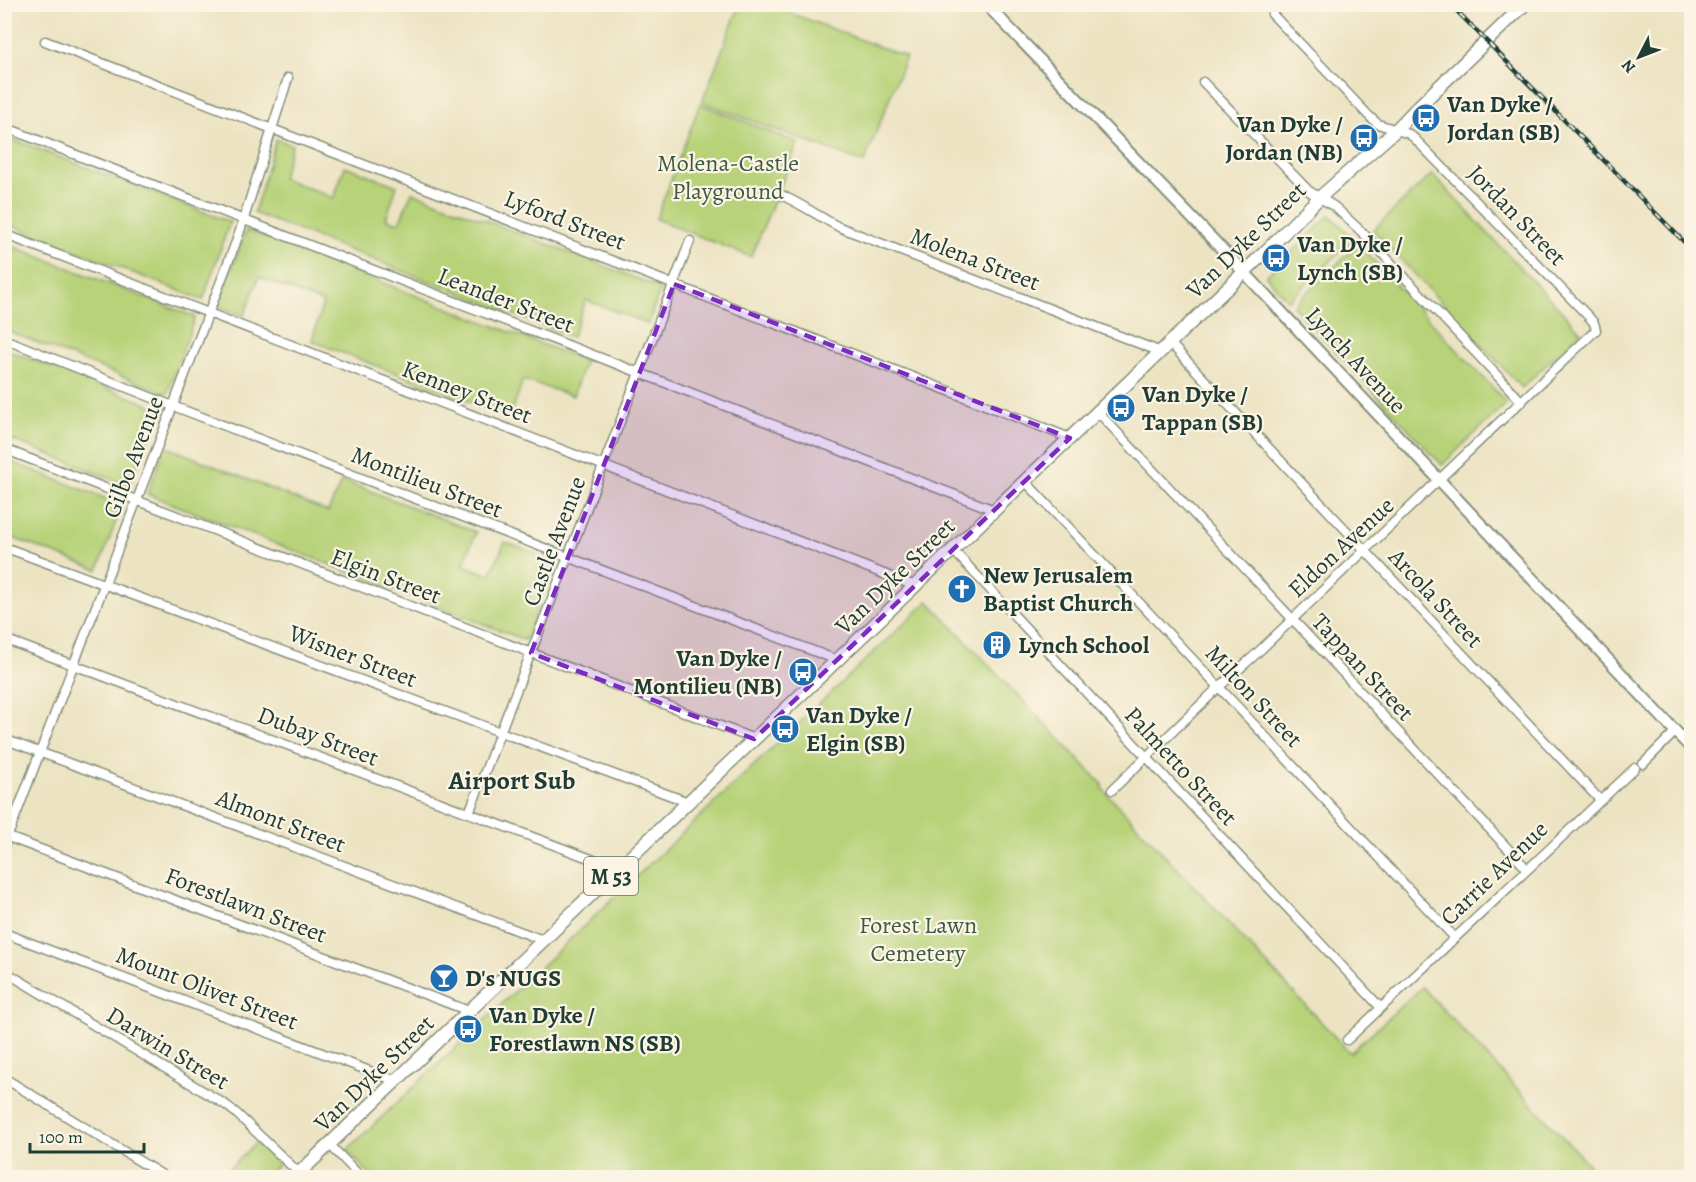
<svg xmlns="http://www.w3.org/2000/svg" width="1696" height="1182" font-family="Alegreya,serif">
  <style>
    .green { fill: #b7d278; stroke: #6b8856; stroke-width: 1.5 }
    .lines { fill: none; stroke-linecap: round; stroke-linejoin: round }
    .street-casing { stroke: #86907b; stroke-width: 11 }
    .secondary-casing { stroke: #86907b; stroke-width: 14 }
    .primary-casing { stroke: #86907b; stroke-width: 15 }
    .street { stroke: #fff; stroke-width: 8 }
    .secondary { stroke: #fff; stroke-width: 10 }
    .primary { stroke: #fff; stroke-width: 12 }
    .rail-casing { stroke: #1f3d34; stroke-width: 4.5 }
    .rail { stroke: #fcf5e5; stroke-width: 2; stroke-dasharray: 7; stroke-linecap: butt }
    .marked { fill: #7b2cbf; fill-opacity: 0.2; stroke: #7b2cbf; stroke-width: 4.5; stroke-dasharray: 12 8; stroke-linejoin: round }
    .labels { text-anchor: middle; stroke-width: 4.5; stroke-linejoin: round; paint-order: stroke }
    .shield { fill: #fcf5e5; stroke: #617469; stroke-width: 1.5 }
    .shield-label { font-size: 22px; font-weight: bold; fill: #1f3d34 }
    .poi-label { font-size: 24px; font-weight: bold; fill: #1f3d34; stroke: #fcf5e5; text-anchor: start }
    .park-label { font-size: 24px; fill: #3d5b42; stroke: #fcf5e5 }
    .street-label { font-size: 24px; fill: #1f3d34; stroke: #fcf5e5 }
    .neighbourhood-label { font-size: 26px; font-weight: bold; fill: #1f3d34; stroke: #fcf5e5 }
  </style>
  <rect width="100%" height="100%" fill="#fcf5e5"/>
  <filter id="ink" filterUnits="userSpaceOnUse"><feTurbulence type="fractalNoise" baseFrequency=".0167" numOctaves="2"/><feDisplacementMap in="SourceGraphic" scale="12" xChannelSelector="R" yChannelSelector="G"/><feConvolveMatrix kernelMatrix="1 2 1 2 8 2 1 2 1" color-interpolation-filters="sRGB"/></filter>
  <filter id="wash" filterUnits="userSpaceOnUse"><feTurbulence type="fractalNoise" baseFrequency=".008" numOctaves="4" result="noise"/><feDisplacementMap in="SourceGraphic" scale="24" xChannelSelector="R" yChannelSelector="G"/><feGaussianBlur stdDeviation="1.35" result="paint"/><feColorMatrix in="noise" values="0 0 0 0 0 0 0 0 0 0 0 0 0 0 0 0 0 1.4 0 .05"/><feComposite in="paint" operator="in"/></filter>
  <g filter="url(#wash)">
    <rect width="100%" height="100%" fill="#ece3c2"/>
    <path class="green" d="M740 4 769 5 906 57 864 163 702 102Z
      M700 104 798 143 751 257 656 219Z
      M4 136 230 222 203 300 5 223Z
      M276 139 292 145 282 178 334 198 345 166 397 186 386 219 399 223 412 192 661 288 648 324 586 300 572 337 254 213Z
      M1432 174 1581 332 1522 388 1373 230Z
      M1330 215 1354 239 1288 301 1266 276Z
      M246 230 585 361 573 396 523 380 510 417 312 341 323 303 259 277 244 316 218 306Z
      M4 243 195 317 167 394 5 330Z
      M1358 244 1507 403 1442 465 1293 306Z
      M5 349 160 409 129 486 5 437Z
      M165 446 328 512 342 480 476 532 463 565 490 575 505 542 556 561 525 640 147 494Z
      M4 459 122 505 98 570 5 535Z
      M928 601 1103 785 1102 788 1113 800 1350 1053 1422 987 1600 1177H372L347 1150Z
      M256 1143 279 1164 265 1177H220Z"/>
  </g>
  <g filter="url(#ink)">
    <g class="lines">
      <g class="street-casing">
        <path id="street" d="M45 41 1070 438
          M1203 82 1309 191 1335 207 1364 234 1522 402
          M4 127 994 510
          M779 194C800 203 818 216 839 227L1161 352
          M4 234 915 586
          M4 339 173 406 837 660
          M1170 343 1600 800
          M1098 412 1527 869
          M4 449 754 739
          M1025 481 1455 938
          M4 547 688 802
          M953 550 1381 1008
          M4 639 618 869
          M4 739 543 940
          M1643 764 1675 732
          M1112 790 1219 687 1255 655 1596 330 1594 323 1588 316 1414 138 1409 134 1378 124 1370 117 1272 14
          M469 813 690 241
          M8 837 469 1011
          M4 846 239 234 288 78
          M4 933 396 1081
          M4 971 226 1105 236 1113 299 1173
          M1347 1040 1635 768
          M4 1078 167 1178
          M329 1144 362 1178"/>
      </g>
      <g class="secondary-casing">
        <path id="secondary" d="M986 4 1244 272 1692 749"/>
      </g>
      <g class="primary-casing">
        <path id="primary" d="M294 1178 1263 254 1319 198 1396 130 1417 108 1525 4"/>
      </g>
      <use href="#street" class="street"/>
      <use href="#secondary" class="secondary"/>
      <use href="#primary" class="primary"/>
      <g class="rail-casing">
        <path id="rail" d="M1450 4 1692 250"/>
      </g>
      <use href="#rail" class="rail"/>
    </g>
  </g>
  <path class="marked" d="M674 284 1070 438 754 739 531 653Z"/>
  <defs>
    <g id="bus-disc" transform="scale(1.5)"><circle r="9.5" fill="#1f6fb2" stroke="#fcf5e5"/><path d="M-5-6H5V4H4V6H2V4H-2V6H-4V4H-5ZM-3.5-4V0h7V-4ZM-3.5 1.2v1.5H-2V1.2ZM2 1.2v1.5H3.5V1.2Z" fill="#fff"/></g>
    <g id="church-disc" transform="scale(1.5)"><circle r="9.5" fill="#1f6fb2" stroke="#fcf5e5"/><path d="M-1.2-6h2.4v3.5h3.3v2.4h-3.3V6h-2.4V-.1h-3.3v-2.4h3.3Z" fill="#fff"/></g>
    <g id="building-disc" transform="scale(1.5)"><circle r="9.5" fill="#1f6fb2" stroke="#fcf5e5"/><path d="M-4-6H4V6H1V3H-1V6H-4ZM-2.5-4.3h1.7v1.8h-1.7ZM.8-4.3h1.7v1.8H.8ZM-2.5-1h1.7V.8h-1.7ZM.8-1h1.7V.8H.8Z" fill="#fff"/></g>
    <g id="bar-disc" transform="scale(1.5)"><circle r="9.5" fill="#1f6fb2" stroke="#fcf5e5"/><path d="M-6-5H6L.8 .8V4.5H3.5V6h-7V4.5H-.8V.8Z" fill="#fff"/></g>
  </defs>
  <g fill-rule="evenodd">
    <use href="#bus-disc" x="1426" y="118"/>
    <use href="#bus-disc" x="1364" y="138"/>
    <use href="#bus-disc" x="1276" y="258"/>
    <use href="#bus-disc" x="1121" y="408"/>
    <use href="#church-disc" x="962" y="589"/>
    <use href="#building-disc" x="997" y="645"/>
    <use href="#bus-disc" x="803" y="672"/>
    <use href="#bus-disc" x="785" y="729"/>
    <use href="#bar-disc" x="444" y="978"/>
    <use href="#bus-disc" x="468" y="1029"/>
  </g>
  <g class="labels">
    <rect class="shield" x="584" y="857" width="54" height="38" rx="4.5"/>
    <g class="shield-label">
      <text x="611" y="884">M 53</text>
    </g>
    <g class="poi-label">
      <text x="1447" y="112">Van Dyke /<tspan x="1447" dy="28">Jordan (SB)</tspan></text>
      <text x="1343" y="132" text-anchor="end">Van Dyke /<tspan x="1343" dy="28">Jordan (NB)</tspan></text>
      <text x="1297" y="252">Van Dyke /<tspan x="1297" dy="28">Lynch (SB)</tspan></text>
      <text x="1142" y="402">Van Dyke /<tspan x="1142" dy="28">Tappan (SB)</tspan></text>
      <text x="983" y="583">New Jerusalem<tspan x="983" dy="28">Baptist Church</tspan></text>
      <text x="1018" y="653">Lynch School</text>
      <text x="782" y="666" text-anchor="end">Van Dyke /<tspan x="782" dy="28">Montilieu (NB)</tspan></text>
      <text x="806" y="723">Van Dyke /<tspan x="806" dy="28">Elgin (SB)</tspan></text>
      <text x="465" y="986">D's NUGS</text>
      <text x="489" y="1023">Van Dyke /<tspan x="489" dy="28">Forestlawn NS (SB)</tspan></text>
    </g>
    <g class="park-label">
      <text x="728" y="171">Molena-Castle<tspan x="728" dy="28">Playground</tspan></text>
      <text x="918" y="933">Forest Lawn<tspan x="918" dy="28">Cemetery</tspan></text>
    </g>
    <g class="street-label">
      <text transform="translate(1517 215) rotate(46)" y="8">Jordan Street</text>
      <text transform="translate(565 220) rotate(21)" y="8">Lyford Street</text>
      <text transform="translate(1246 240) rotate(-44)" y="8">Van Dyke Street</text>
      <text transform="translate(975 259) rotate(21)" y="8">Molena Street</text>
      <text transform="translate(506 300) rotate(21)" y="8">Leander Street</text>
      <text transform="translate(1356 360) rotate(47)" y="8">Lynch Avenue</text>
      <text transform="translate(467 392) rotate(21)" y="8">Kenney Street</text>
      <text transform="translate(133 457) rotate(-69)" y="8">Gilbo Avenue</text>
      <text transform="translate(427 482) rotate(21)" y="8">Montilieu Street</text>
      <text transform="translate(554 541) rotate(-69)" y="8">Castle Avenue</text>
      <text transform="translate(1341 547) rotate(-43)" y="8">Eldon Avenue</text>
      <text transform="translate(386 576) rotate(21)" y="8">Elgin Street</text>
      <text transform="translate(895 576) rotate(-44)" y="8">Van Dyke Street</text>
      <text transform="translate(1436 598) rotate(47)" y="8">Arcola Street</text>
      <text transform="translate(353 656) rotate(21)" y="8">Wisner Street</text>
      <text transform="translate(1363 667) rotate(47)" y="8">Tappan Street</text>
      <text transform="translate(1254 696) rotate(47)" y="8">Milton Street</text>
      <text transform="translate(318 736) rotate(21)" y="8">Dubay Street</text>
      <text transform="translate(1181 766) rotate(47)" y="8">Palmetto Street</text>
      <text transform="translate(281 821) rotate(21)" y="8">Almont Street</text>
      <text transform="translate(1494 873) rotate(-44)" y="8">Carrie Avenue</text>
      <text transform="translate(246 905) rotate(21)" y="8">Forestlawn Street</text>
      <text transform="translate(207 988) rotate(21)" y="8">Mount Olivet Street</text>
      <text transform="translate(168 1048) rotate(31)" y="8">Darwin Street</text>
      <text transform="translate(374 1073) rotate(-44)" y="8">Van Dyke Street</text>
    </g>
    <g class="neighbourhood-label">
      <text x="512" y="789">Airport Sub</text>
    </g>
  </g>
  <rect width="1696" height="1182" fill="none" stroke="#fcf5e5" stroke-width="24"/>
  <g transform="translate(1639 57) rotate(228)" stroke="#fcf5e5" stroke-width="4.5" paint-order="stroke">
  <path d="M0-4.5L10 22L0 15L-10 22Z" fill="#1f3d34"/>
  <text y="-9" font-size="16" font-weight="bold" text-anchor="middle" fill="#1f3d34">N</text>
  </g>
  <path d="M30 1143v9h114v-9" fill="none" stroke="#1f3d34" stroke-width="3"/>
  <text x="39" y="1143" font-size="18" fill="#1f3d34" stroke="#fcf5e5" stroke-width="4.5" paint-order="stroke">100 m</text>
</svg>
